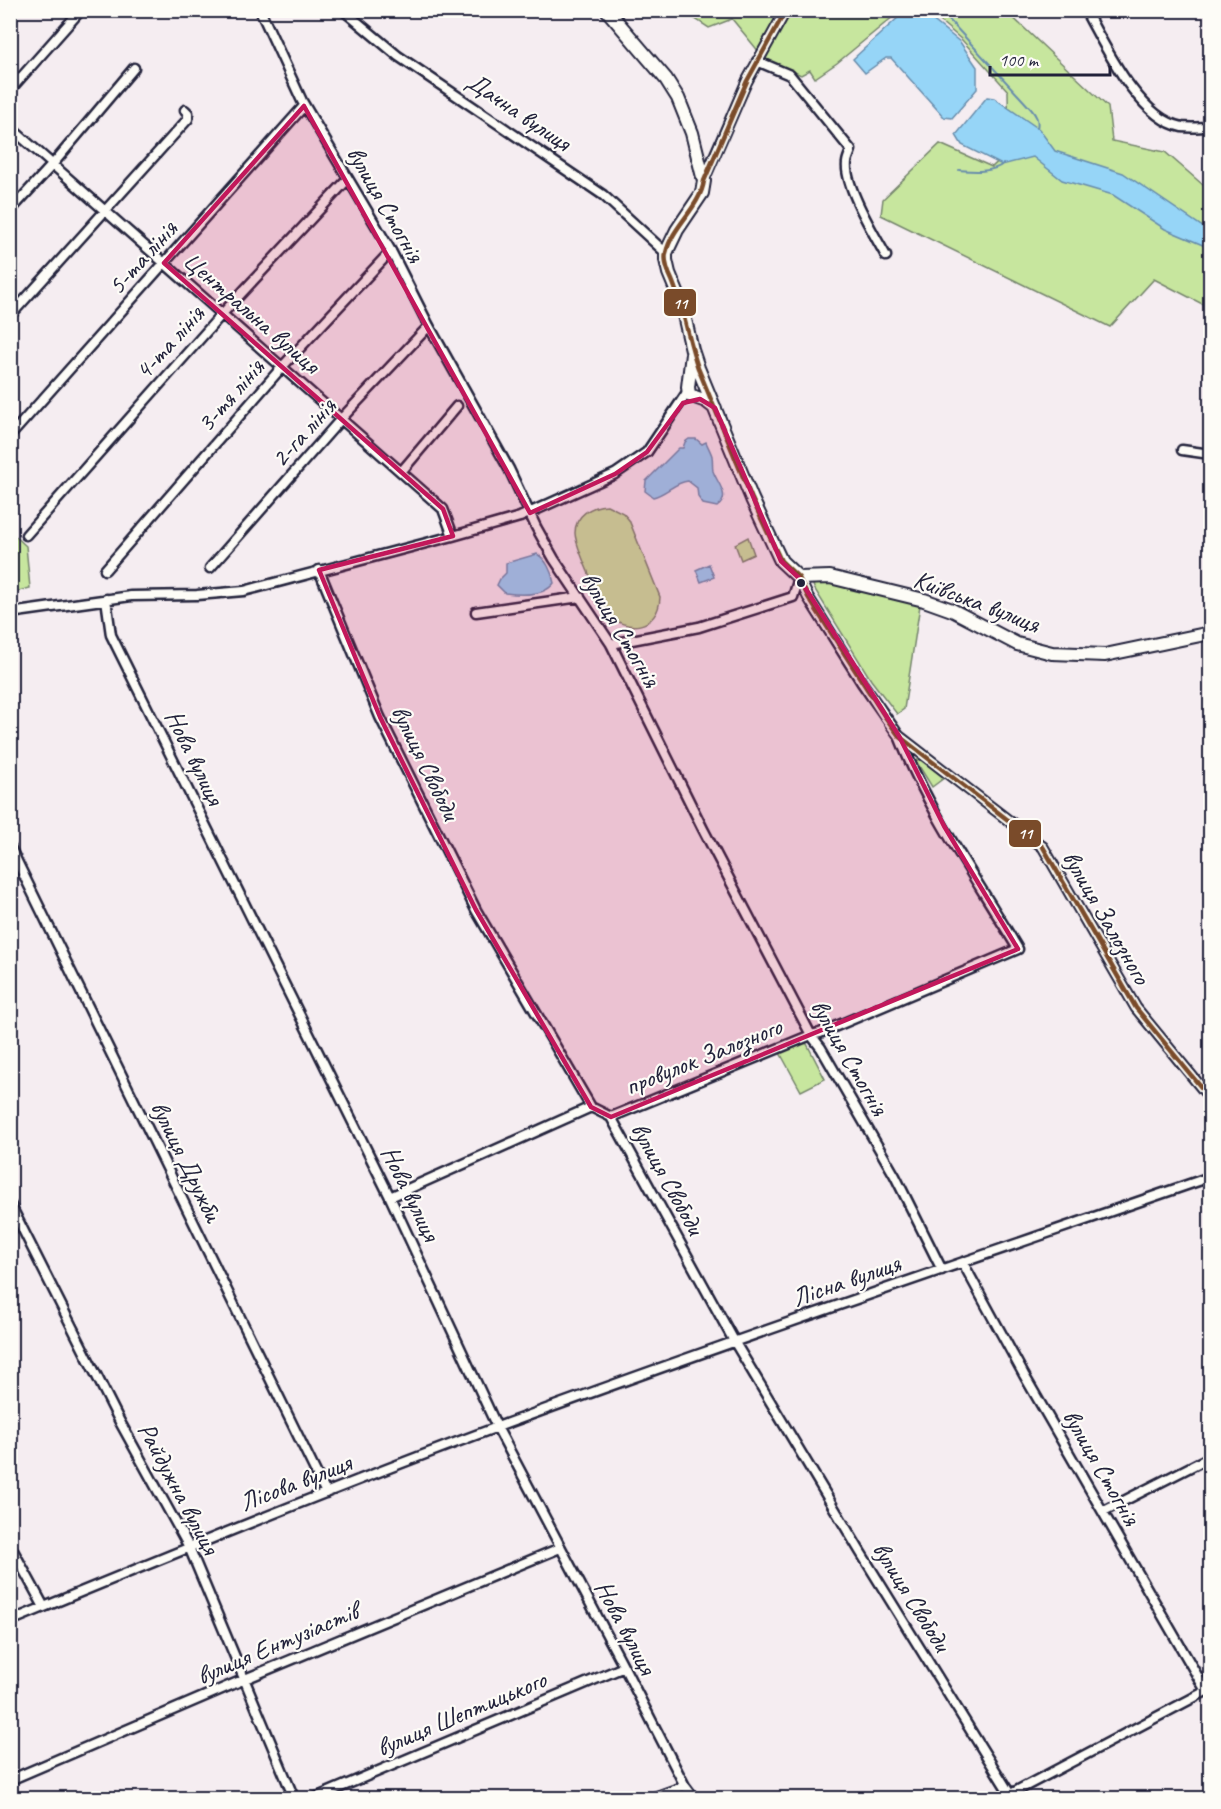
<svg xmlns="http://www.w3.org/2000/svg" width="1221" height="1809" font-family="Caveat,sans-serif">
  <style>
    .green { fill: #c7e69e; stroke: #74846c; stroke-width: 1.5 }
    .water { fill: #96d5f7; stroke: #688dac; stroke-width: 1.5 }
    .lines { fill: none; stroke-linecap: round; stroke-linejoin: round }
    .stream { stroke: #688dac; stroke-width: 2 }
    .street-casing { stroke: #22223b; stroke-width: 13 }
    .secondary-casing { stroke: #22223b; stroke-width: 16 }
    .street { stroke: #fdfcf7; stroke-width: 8 }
    .secondary { stroke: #fdfcf7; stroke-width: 12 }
    .bus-1-casing { stroke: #fdfcf7; stroke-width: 9 }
    .bus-1 { stroke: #7a4b2a; stroke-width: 4.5 }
    .marked { fill: #c2185b; fill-opacity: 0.2; stroke: #c2185b; stroke-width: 4.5; stroke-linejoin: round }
    .bus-dot { fill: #22223b; stroke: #fdfcf7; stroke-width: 2 }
    .labels { text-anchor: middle; stroke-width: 4.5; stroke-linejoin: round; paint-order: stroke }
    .street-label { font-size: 26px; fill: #22223b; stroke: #fdfcf7 }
    .line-badge { stroke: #fdfcf7; stroke-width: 2 }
    .badge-label { font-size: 16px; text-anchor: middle; font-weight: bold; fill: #fff }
  </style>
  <rect width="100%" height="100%" fill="#f5edf1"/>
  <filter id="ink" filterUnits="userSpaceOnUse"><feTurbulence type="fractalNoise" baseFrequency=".0167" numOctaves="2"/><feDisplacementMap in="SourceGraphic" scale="12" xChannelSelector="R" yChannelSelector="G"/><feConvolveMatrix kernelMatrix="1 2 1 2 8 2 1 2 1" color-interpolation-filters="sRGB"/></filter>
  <g filter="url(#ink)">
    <path class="green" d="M683 11H1006L1108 107 1112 141 1165 152 1210 191V308L1154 279 1110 327 881 215 883 199 940 144 992 167 1009 151 1008 91 962 40 933 15 900 11 837 63 815 78 810 70 801 75 764 58 732 19 709 28Z
      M607 505 623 513 629 520 660 597C659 630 625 634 606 612 599 596 575 547 575 533 575 515 591 506 607 505Z
      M11 532 26 546 30 588 11 593Z
      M748 537 754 554 741 560 735 544Z
      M816 579 920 605 904 709 897 714 871 680 814 588 812 582Z
      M921 758 944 778 932 787 916 761Z
      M802 1042 807 1044 825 1079 801 1091 779 1051Z"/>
    <path class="water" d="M902 14 931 19 960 42 977 67V89L952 118 944 117 891 58H886L865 73 853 59Z
      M987 97 994 98 1039 129 1055 151 1123 173 1210 232V248L1165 229 1113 195 1062 180 1033 157 1002 165 962 145 956 135Z
      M689 439H696L702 444 706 442C708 447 711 452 712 456 713 462 712 466 713 471 717 483 732 497 717 507L703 504 698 497 697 488 688 481C675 482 666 494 653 497L645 491 646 481 679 448H683L685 442Z
      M537 554C546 559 552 572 554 583 544 597 520 595 505 593L497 585 500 579 506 573V563Z
      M709 564 714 577 701 582 696 570Z"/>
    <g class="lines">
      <path class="stream" d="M940 10 1031 109C1036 115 1039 120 1037 128
        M959 170C972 171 992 173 1003 164"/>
      <g class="street-casing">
        <path id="street" d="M260 10 302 101 391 251 429 326 509 469 536 527 554 559 611 644 703 829 811 1035 821 1048 895 1176 942 1270
          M343 10 398 56 603 195 666 253
          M1085 10C1105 46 1139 119 1182 127 1191 128 1201 127 1210 127
          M757 61 790 75 851 150C850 154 847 159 847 163 844 185 875 236 886 256
          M10 90 81 10
          M10 127 443 509 453 536
          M704 180 747 81 786 10
          M10 211 53 164 134 68
          M10 316 188 119V113L185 110
          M10 436 304 106
          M1182 450 1210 454
          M401 472 457 406
          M26 535 222 314 348 179
          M210 568 341 419 429 326
          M105 570 282 367 391 251
          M319 570 380 717 476 910 591 1107 611 1117 734 1341 861 1553 1010 1794
          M799 578 808 597 862 683 899 736 1043 847 1136 1008 1205 1092 1210 1097
          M106 599 111 635 390 1197 497 1427 624 1667 685 1786 694 1798
          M476 612 580 597
          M10 613 131 596 197 595 244 591 453 536 520 517 615 474 647 452 688 391
          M611 644 699 627 793 597 799 578
          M10 847 326 1493
          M611 1117 811 1035 820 1033 1018 949C977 880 928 811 899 736
          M390 1197 591 1107
          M10 1204 120 1422 189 1547 294 1798
          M963 1263 1024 1375 1206 1691
          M1104 1511 1210 1457
          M10 1545 44 1607
          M10 1621C173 1554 335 1487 500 1426 736 1339 973 1259 1210 1177
          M10 1780 245 1679 560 1548
          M315 1798 624 1667
          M652 1798 685 1786
          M1003 1798 1210 1689"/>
      </g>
      <g class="secondary-casing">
        <path id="secondary" d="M607 10 666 79 678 98 692 133 704 181 702 193 677 230 666 253V260L669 273 681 302 692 350 698 368 752 499 781 561 799 578 830 577 924 600 952 610 1017 644 1052 653 1105 655 1210 633
          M692 354 688 387 689 395 706 401 715 408"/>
      </g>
      <use href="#street" class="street"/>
      <use href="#secondary" class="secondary"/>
      <g class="bus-1-casing">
        <path id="bus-1" d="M786 10 747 81 704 181C700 208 672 226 666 253 664 262 668 272 672 280 684 309 688 339 698 368L752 499 781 561 799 578 808 597 885 717 899 736 1043 847 1136 1008 1205 1092 1210 1097"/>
      </g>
      <use href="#bus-1" class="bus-1"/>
    </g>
  </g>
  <path class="marked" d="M304 106 530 513 615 474 647 452 683 403 700 399 715 408 781 561 799 578 899 736 944 826 1018 949 611 1117 591 1107 476 910 380 717 319 570 453 536 443 509 164 263Z"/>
  <circle class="bus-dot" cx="801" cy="583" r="5"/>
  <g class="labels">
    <g class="street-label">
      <text transform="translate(519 111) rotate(34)" y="9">Дачна вулиця</text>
      <text transform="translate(386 204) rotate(60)" y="9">вулиця Стогнія</text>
      <text transform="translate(142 257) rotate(-48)" y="9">5-та лінія</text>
      <text transform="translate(252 312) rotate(41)" y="9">Центральна вулиця</text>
      <text transform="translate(169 342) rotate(-48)" y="9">4-та лінія</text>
      <text transform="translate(230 395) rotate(-49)" y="9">3-тя лінія</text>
      <text transform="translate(303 432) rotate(-48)" y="9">2-га лінія</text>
      <text transform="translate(977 601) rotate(21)" y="9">Київська вулиця</text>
      <text transform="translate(621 629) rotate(59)" y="9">вулиця Стогнія</text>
      <text transform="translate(195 757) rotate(64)" y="9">Нова вулиця</text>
      <text transform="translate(426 762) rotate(64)" y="9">вулиця Свободи</text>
      <text transform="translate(1107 917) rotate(60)" y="9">вулиця Залозного</text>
      <text transform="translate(703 1056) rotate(-22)" y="9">провулок Залозного</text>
      <text transform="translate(850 1057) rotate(60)" y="9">вулиця Стогнія</text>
      <text transform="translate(187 1161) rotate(64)" y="9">вулиця Дружби</text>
      <text transform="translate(668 1178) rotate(61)" y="9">вулиця Свободи</text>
      <text transform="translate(411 1193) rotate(64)" y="9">Нова вулиця</text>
      <text transform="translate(846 1280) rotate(-19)" y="9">Лісна вулиця</text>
      <text transform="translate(1102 1467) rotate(60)" y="9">вулиця Стогнія</text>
      <text transform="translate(295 1482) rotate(-21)" y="9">Лісова вулиця</text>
      <text transform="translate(179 1488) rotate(62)" y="9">Райдужна вулиця</text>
      <text transform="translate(912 1596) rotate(58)" y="9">вулиця Свободи</text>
      <text transform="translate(626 1627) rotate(62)" y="9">Нова вулиця</text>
      <text transform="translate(277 1643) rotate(-23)" y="9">вулиця Ентузіастів</text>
      <text transform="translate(461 1713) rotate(-23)" y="9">вулиця Шептицького</text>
    </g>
  </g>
  <g class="line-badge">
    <rect x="663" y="288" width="34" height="29" rx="6" fill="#7a4b2a"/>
    <rect x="1008" y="819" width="34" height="29" rx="6" fill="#7a4b2a"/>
  </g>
  <g class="badge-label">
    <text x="680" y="309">11</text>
    <text x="1025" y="839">11</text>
  </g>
  <rect width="1221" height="1809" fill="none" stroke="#fdfcf7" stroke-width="36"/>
  <rect x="18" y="18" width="1185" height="1773" fill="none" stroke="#22223b" stroke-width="2" filter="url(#ink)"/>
  <path d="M990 66v9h120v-9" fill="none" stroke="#22223b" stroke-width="3"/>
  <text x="999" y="66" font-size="18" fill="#22223b" stroke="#fdfcf7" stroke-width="4.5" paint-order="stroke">100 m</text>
</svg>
